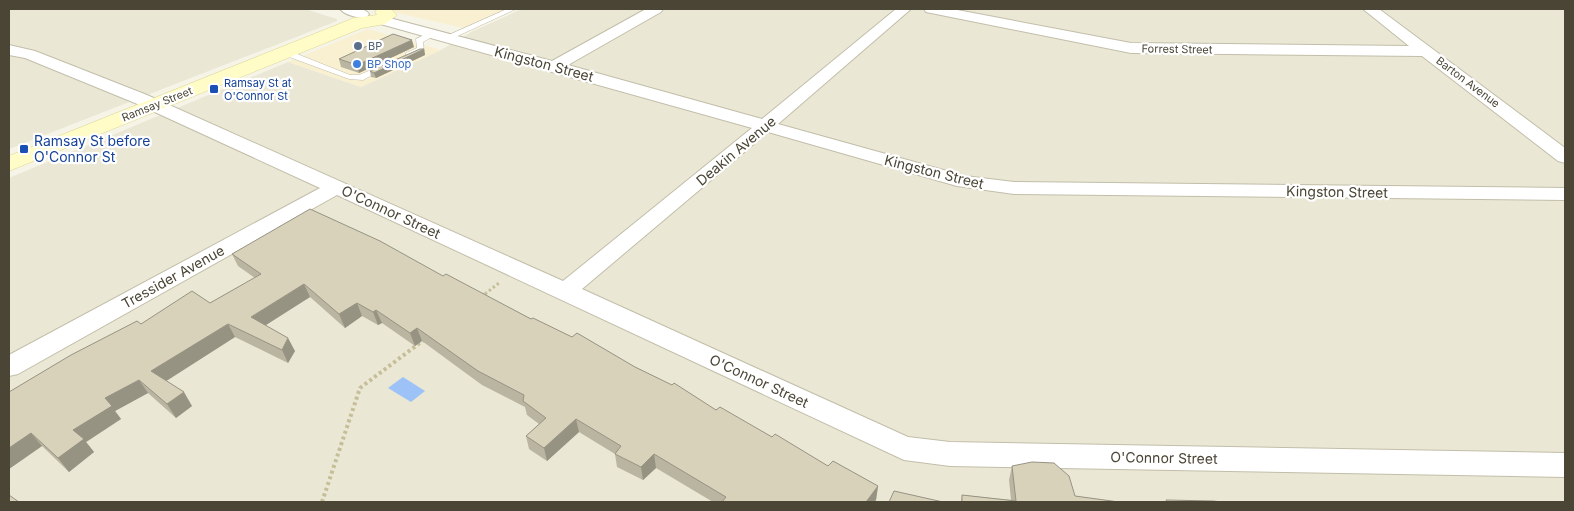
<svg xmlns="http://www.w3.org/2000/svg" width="1574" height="511" font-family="Inter,sans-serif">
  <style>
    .residential { fill: #eae7d5 }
    .commercial { fill: #f9f0d1 }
    .water { fill: #9dc2f8 }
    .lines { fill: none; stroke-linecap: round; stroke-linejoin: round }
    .service-casing { stroke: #c2bea9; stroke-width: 1 }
    .minor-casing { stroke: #c2bea9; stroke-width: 2 }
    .secondary-casing { stroke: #dad592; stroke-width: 1 }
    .path-far1 { stroke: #c6be98; stroke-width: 3; stroke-dasharray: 2.5 2.5; stroke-linecap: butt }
    .path { stroke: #c6be98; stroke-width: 4; stroke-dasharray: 3 3; stroke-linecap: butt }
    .service { fill: #fff; fill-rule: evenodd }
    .minor { fill: #fff; fill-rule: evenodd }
    .secondary { fill: #fffcc8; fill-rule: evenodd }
    .wall { fill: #bab5a1 }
    .shaded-wall { fill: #979383 }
    .building { fill: #d8d2bb; stroke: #979383 }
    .service-dot { fill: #5c6f8a; stroke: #fff; stroke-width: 2 }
    .shop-dot { fill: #3f7fe0; stroke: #fff; stroke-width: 2 }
    .transit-dot { fill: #1a4fb4; stroke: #fff; stroke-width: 2 }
    .labels { text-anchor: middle; stroke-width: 4.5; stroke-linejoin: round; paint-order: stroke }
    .far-service-label { font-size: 11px; fill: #4e5e75; stroke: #fff; text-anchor: start }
    .far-street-label { font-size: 11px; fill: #4a4535; stroke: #fff }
    .far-shop-label { font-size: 11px; fill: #366cbe; stroke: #fff; text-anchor: start }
    .far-transit-label { font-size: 11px; fill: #164399; stroke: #fff; text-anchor: start }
    .street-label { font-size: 14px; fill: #4a4535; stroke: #fff }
    .transit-label { font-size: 14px; fill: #164399; stroke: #fff; text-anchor: start }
  </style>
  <rect width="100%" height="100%" fill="#f5f4e7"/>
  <path class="residential" d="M9 9H305L337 19V21L9 149Z
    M522 9H1565V502H9V178L288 62 361 87 441 50 473 31Z"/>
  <path class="commercial" d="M379 9H508L464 28Z
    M368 29 441 50 361 87 288 62Z"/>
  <path class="water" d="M403 377 425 391 411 402 388 388Z"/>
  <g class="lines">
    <g class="service-casing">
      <path id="service" d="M507 9H516L449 40 442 38Z
        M430 32 437 34 423 42 424 51 412 57H406V53L417 48 416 39Z
        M281 50H287L350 75H359L383 65 387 67 363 80 349 79 281 54Z"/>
    </g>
    <g class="minor-casing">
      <path id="minor" d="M340 9C349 8 363 6 369 14L367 17C359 19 345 15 340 9Z
        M646 9H663L661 12 568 65 762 119 896 9H911L778 124 965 176 1014 182 1565 188V200L1014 194 957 186 768 132 582 289 908 437 950 442 1565 453V477L950 466 904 460 337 195 18 374 9 376V355L320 188 135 103 25 58 9 55V45L35 51 147 95 563 281 752 128 377 23 375 20 377 17 382 16 552 61Z
        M924 9H952L1131 43 1409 46 1363 9H1379L1565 148V163L1558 161 1422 56 1131 53 926 12Z"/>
    </g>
    <g class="secondary-casing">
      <path id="secondary" d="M378 9H391L397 15 385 24 362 28 9 171V156L354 18 377 15 375 12Z"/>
    </g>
    <path class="path-far1" d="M485 294 499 283"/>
    <path class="path" d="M482 296 486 293
      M322 502 360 388 425 339"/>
    <use href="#service" class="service"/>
    <use href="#minor" class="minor"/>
    <use href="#secondary" class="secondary"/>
  </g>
  <path class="wall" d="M414 47 359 73 341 67 339 59Z
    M424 49 425 55 376 78 371 77 370 71Z
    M232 254 443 276 531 319 635 367 716 410 772 437 828 466 878 486 876 500 874 502H713L656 468 643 480 617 467 615 454 579 432 547 461 529 449 526 436 539 424 527 415 525 407 482 385 422 341 415 346 382 323 378 325 362 316 345 328 310 297 266 325 295 351 288 363 235 337 166 381 192 406 176 418 148 393 115 411 121 419 86 442 94 452 69 472 42 446 9 469V392L141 324 210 303 255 278 238 266Z
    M1012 466 1075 496 1119 502H961L962 495 1011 500 1009 480Z"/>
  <path class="shaded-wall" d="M412 40 414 47 359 73 357 65Z
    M424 49 425 55 376 78 374 73Z
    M304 284 310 297 258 330 251 317Z
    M357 303 362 316 345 328 339 314Z
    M376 310 382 323 378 325 373 312Z
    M228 324 235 337 160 385 151 371Z
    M417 328 422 341 415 346 410 333Z
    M288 338 295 351 288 363 282 350Z
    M139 380 148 393 115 411 121 419 86 442 94 452 69 472 58 458 73 430 105 398Z
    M184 392 192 406 176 418 167 404Z
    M576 419 579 432 547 461 544 448Z
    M31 433 42 446 9 469V448Z
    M654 454 656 468 643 480 641 467Z
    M878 486 876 500 874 502H866Z"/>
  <path class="building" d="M393 34 412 40 357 65 339 59Z
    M420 49H424L374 73 370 71Z
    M310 209 380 241 443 276 446 274 531 319 533 318 572 337 577 333 635 367 672 385 674 383 716 410 720 407 772 437 775 434 828 466 833 461 878 486 866 502H722L726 497 654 454 641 467 615 454 621 446 576 419 544 448 526 436 546 418 523 401 524 395 478 371 417 328 410 333 376 310 373 312 357 303 339 314 304 284 251 317 288 338 282 350 228 324 151 371 184 392 167 404 139 380 105 398 112 406 73 430 84 439 58 458 31 433 9 448V392L71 355 137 321 141 324 192 291 210 303 261 274 232 254Z
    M1032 462 1054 463 1069 476 1075 496 1119 502H962V495L1016 501 1012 466Z
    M894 491 943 502H889Z
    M9 495 19 502H9Z
    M1166 500 1213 501 1222 502H1167Z"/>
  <circle class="service-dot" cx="358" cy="46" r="5"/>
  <circle class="shop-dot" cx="357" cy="64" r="5"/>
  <g class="transit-dot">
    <rect x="209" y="84" width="10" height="10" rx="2.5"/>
    <rect x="19" y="144" width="10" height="10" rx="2.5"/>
  </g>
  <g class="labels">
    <g class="far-service-label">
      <text x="368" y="50">BP</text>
    </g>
    <g class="far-street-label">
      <text transform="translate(1177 49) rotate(1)" y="4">Forrest Street</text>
      <text transform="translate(1468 82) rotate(37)" y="4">Barton Avenue</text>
      <text transform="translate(157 104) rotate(-22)" y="4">Ramsay Street</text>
    </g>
    <g class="far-shop-label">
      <text x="367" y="68">BP Shop</text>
    </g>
    <g class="far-transit-label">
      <text x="224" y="87">Ramsay St at<tspan x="224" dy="13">O'Connor St</tspan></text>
    </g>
    <g class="street-label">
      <text transform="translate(544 64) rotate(15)" y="5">Kingston Street</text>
      <text transform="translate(736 151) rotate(-40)" y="5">Deakin Avenue</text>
      <text transform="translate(934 172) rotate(14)" y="5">Kingston Street</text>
      <text transform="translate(1337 192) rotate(1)" y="5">Kingston Street</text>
      <text transform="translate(391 212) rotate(25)" y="5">O'Connor Street</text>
      <text transform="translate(173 277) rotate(-29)" y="5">Tressider Avenue</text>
      <text transform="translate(759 381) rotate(25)" y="5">O'Connor Street</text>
      <text transform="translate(1164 458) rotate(1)" y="5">O'Connor Street</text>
    </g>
    <g class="transit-label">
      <text x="34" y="146">Ramsay St before<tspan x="34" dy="16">O'Connor St</tspan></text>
    </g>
  </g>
  <rect width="1574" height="511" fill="none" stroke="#4a4535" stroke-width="20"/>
</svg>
